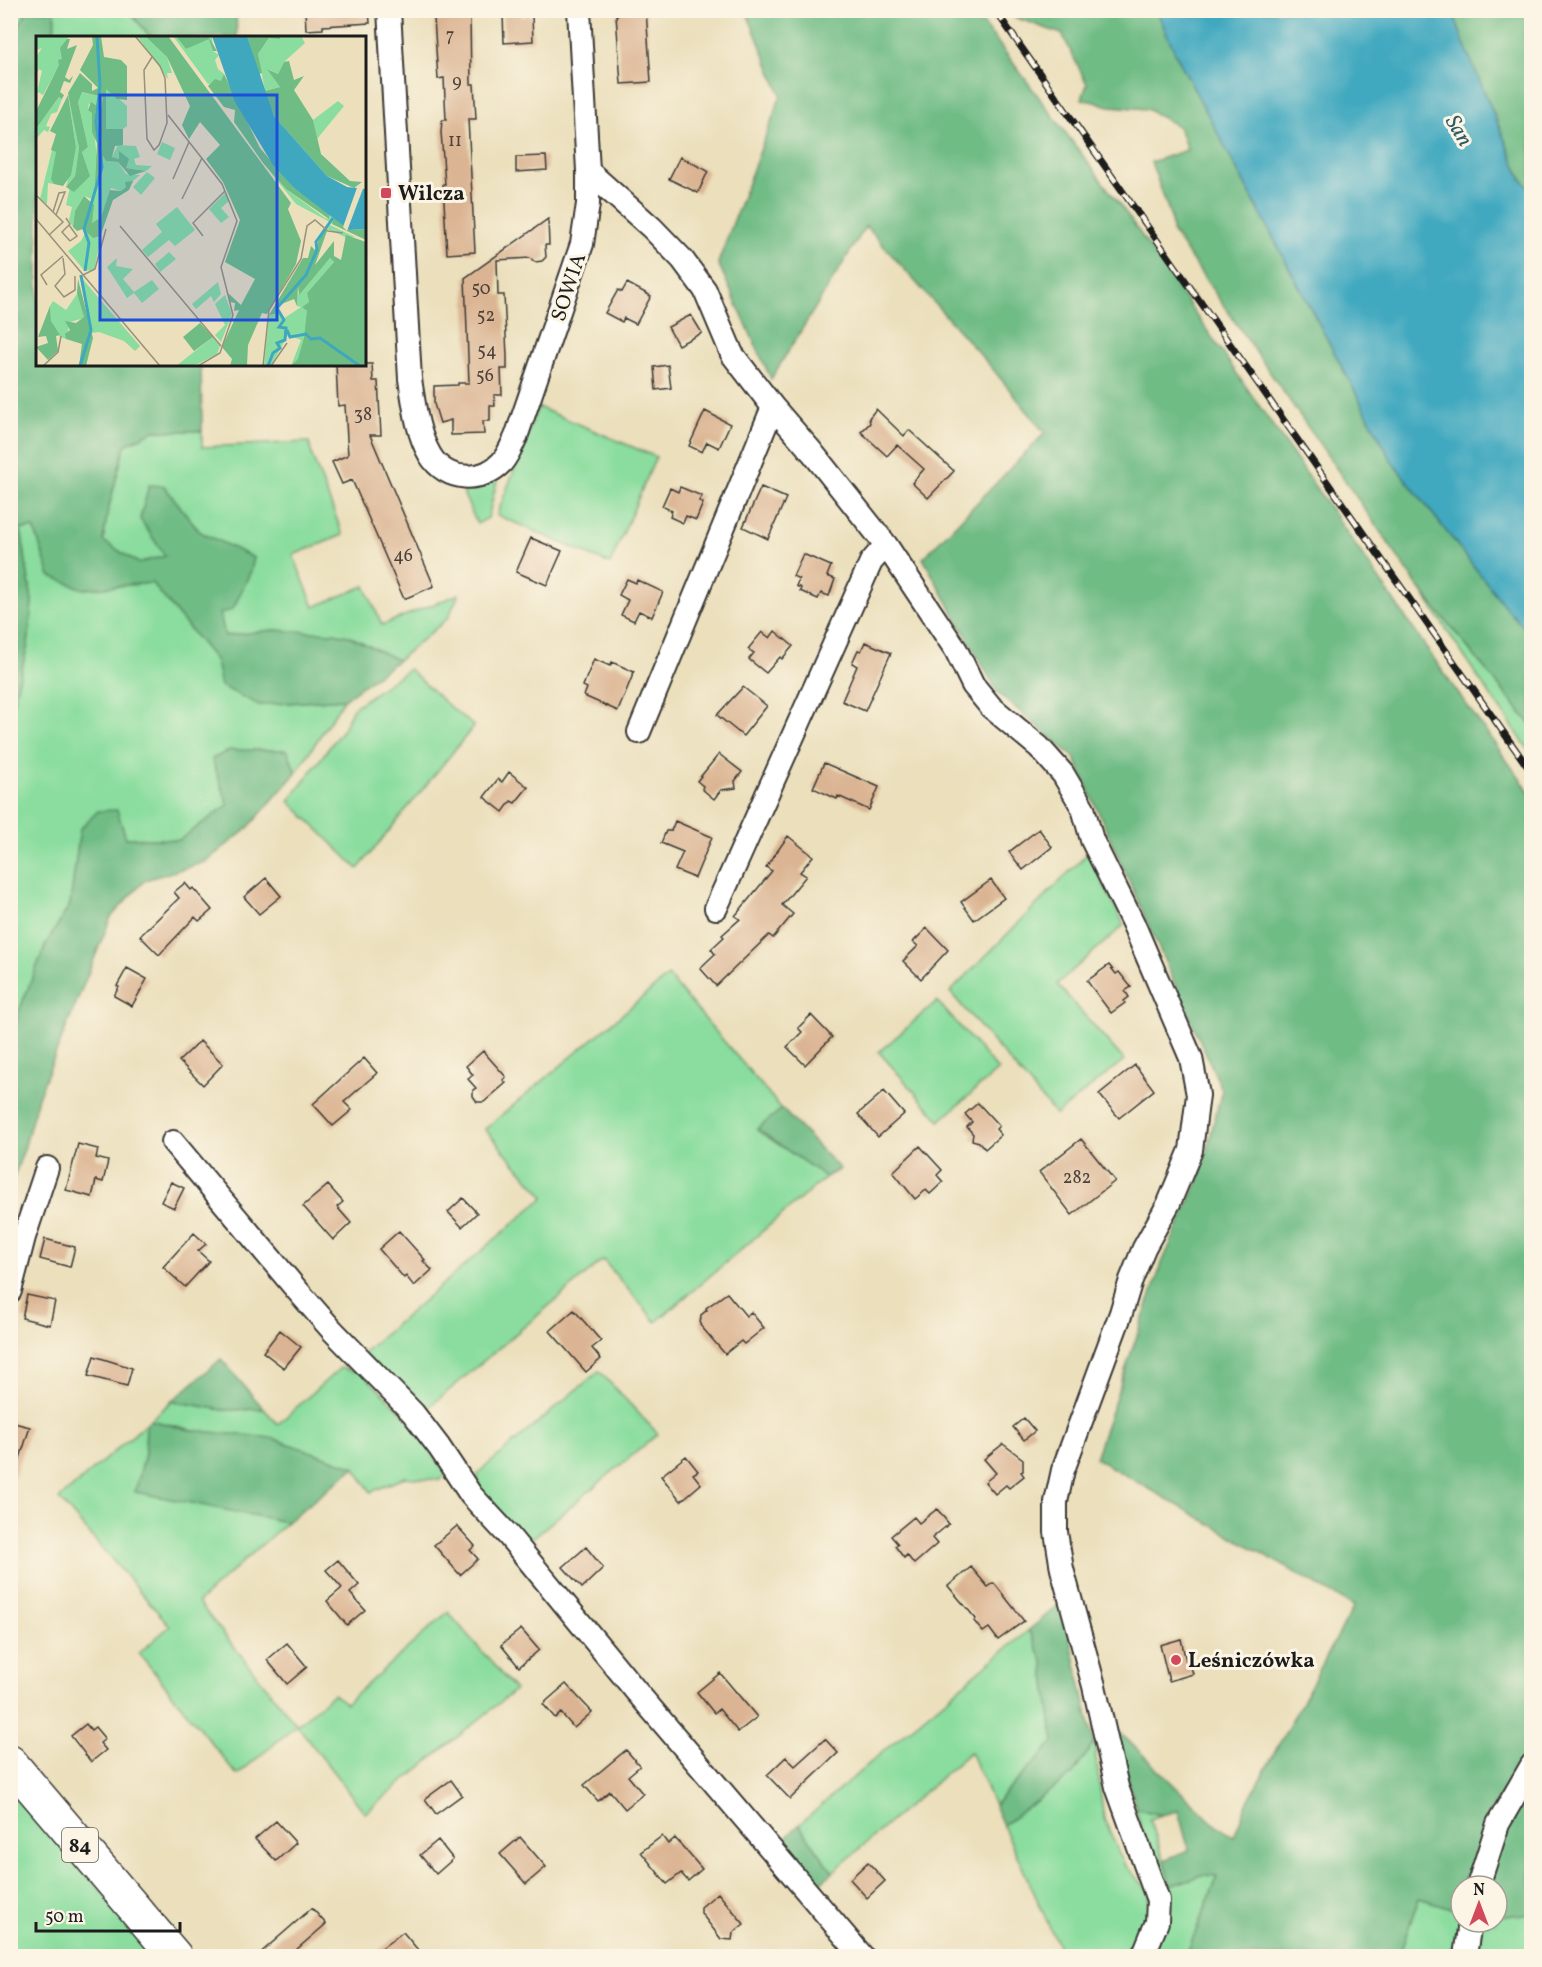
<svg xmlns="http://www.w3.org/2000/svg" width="1542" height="1967" font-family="Vollkorn,serif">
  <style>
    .green { fill: #8add9e; stroke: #537c5d; stroke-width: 1.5 }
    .forest { fill: #6fbc85; stroke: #466c50; stroke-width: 1.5 }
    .water { fill: #3fa8bf; stroke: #2e626e; stroke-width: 1.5 }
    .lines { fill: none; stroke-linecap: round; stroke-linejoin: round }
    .stream { stroke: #3fa8bf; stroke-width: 6 }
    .building { fill: #dbb593 }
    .street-casing { stroke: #3b3934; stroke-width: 26 }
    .primary-casing { stroke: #3b3934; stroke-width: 36 }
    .street { stroke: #fff; stroke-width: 22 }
    .primary { stroke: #fff; stroke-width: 33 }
    .rail-casing { stroke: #1c1c1c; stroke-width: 7 }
    .rail { stroke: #fcf5e5; stroke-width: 4.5; stroke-dasharray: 14; stroke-linecap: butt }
    .poi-dot { fill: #d1495b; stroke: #fcf5e5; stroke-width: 2 }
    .labels { text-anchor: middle; stroke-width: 6; stroke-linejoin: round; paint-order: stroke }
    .number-label { font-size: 18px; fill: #4c423a }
    .shield { fill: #fcf5e5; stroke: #5f5d58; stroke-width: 1.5 }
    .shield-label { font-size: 20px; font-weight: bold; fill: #1c1c1c }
    .poi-label { font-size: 21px; font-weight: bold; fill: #1c1c1c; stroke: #fcf5e5; text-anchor: start }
    .street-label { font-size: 21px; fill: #1c1c1c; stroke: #fcf5e5 }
    .water-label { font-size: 22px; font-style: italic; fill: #2c5b65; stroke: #fcf5e5 }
    .inset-river { fill: none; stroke: #3fa8bf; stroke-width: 3 }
    .inset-road { fill: none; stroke: #98917c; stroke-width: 1.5 }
    .view { fill: #1d4ed8; fill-opacity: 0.15; stroke: #1d4ed8; stroke-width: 3 }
    .inset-edge { fill: none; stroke: #1c1c1c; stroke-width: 3 }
  </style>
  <rect width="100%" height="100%" fill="#fcf5e5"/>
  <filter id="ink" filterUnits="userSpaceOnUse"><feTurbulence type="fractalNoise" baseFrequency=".0167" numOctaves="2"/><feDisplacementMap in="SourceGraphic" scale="12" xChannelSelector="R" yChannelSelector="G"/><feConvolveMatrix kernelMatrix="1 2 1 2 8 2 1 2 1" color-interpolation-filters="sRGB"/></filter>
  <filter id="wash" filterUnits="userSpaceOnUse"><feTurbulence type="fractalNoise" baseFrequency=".008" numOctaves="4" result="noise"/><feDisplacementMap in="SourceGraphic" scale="24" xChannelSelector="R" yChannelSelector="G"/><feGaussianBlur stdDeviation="1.35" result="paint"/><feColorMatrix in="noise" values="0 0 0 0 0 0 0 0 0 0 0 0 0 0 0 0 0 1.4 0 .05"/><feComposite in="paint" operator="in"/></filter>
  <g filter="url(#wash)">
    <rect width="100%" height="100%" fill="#ebdfbc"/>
    <path class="green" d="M11 10 27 11 11 43 10 11Z
      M55 10 129 11 149 35 162 37 54 38Z
      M538 407 656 457 610 564 497 515Z
      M153 431H202V447L309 442 312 456 343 535 293 555 314 607 365 586 382 625 459 594 448 618 398 660 349 636 273 630 225 636 220 614 254 558 200 532 164 486 165 556 138 563 103 541 108 510 125 445Z
      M498 476 488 518 477 524 464 495 465 488Z
      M34 528 83 589 152 583 216 661 259 705 344 699 296 773 287 750 212 759 228 805 179 840 126 838 98 812 80 829 70 905 46 944 19 1011 11 1051 10 711 28 645 32 601 21 529Z
      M1420 589 1531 725V753L1481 682Z
      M409 669 450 707 474 726 358 869 289 801 343 729 353 708Z
      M1088 853 1124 925 1057 984 1124 1060 1056 1115 950 992Z
      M668 976 782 1109 757 1130 826 1177 656 1322 603 1260 421 1414 363 1353 544 1197 485 1129Z
      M937 1001 998 1070 940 1121 879 1052Z
      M340 1368 362 1373 406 1416 447 1474 440 1480 405 1477 371 1492 354 1467 150 1420 172 1401 223 1410 264 1409 278 1424Z
      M599 1371 658 1434 524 1545 478 1492V1473Z
      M146 1424 145 1454 136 1492 287 1522 198 1602 297 1725 333 1694 346 1703 448 1612 515 1690 365 1813 297 1725 237 1775 139 1653 170 1626 59 1499Z
      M1029 1630 1043 1661 1054 1742 994 1805 970 1752 833 1872 799 1825 887 1748Z
      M1094 1743 1104 1819 1124 1864 1150 1892 1151 1912 1133 1956H1063L1003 1825 1073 1774Z
      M10 1783 156 1956H11Z
      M1136 1808 1161 1815 1150 1819 1164 1860 1170 1885 1202 1875H1218L1186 1956H1151L1163 1922Z
      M1419 1898 1461 1911 1457 1956H1399Z
      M1531 1913V1956H1472L1477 1922H1497V1917Z"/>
    <path class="forest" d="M27 11H55L54 37 38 38V364L201 365 202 431H153L125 445 108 510 103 541 138 563 165 556 140 519 149 485 164 486 200 532 254 558 251 571 233 609 220 614 225 636 273 630 334 633 349 636 398 660 344 699 259 705 221 686 216 661 152 583 83 589 50 576 34 528 21 529 32 601 28 645 11 711 10 43Z
      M129 11H236L237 37 162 38 149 35Z
      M746 11H974L1126 213 1450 682 1531 794V1746L1493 1807 1469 1886H1461V1911L1419 1898 1399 1956H1186L1218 1876 1202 1875 1170 1886 1164 1860 1189 1850 1178 1811 1161 1815 1136 1808 1113 1726 1212 1822 1234 1837 1246 1805 1354 1606 1095 1458 1162 1263 1200 1177 1222 1090 1074 757 998 693 923 558 1045 433 992 368 866 226 771 379 718 263 781 95Z
      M1009 11H1157L1176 55 1393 463 1507 609 1531 635V725L1420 589 1172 231 1171 217 1151 162 1187 150 1179 127 1147 109 1110 106 1082 99 1087 84 1062 34 1014 17Z
      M1453 11H1531V190L1521 178 1464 44Z
      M230 750H287L296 773 248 828 205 862 145 880 111 917 38 1097 24 1149 11 1185 10 1051 19 1011 46 944 70 905 80 829 98 811 117 810 126 838 179 840 228 805 212 759Z
      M782 1109 840 1169 826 1177 757 1129Z
      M221 1359 264 1409 223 1410 172 1401Z
      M150 1420 190 1430 272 1438 355 1467 287 1522 135 1492 145 1454 146 1424Z
      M1062 1602 1094 1743 1073 1774 1003 1825 994 1805 1054 1742 1043 1661 1029 1630Z
      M1531 1776V1913L1497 1917V1886H1486L1496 1844Z
      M799 1825 833 1872 818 1885 781 1842Z"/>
    <path class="water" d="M1157 11H1453L1464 44 1521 178 1531 190V635L1507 609 1393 463 1176 55Z"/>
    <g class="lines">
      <path class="stream" d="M10 602 12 628 10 635"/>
    </g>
    <g id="blocks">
      <path class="building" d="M305 10H369L370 23 323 26V29L306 30Z
        M618 10H646L651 82 621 84 616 15H618Z
        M521 13V17L532 16 533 41 504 43 503 14Z
        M470 16 471 84H474L476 119H468L475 252 447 254 443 184H445L441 132 442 120H446L444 78 438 79 434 18Z
        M546 156 547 170 516 172V157Z
        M680 157 708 171 698 193 669 179Z
        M548 219 549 245H545L546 257 542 261 535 262 530 258 497 260 498 295H504L507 356V369H501L502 395H494L495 406H490V421H483L484 434 451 435V420L440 423 434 404V386L458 385V383H469L465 278Z
        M627 283 651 296 636 324 624 318 622 322 605 313 618 290 622 292Z
        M691 315 702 333 678 345 668 327Z
        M336 364H372L373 381H378L381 435H370L434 586 404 599 352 480 342 484 332 462 348 455 345 405 338 406Z
        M668 365 671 388 656 390 654 367Z
        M876 409 904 436 909 430 954 471 928 498 912 483 924 469 897 445 887 456 861 432 870 423 869 418Z
        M705 411 730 424 719 448 707 442 702 452 689 446Z
        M680 487 702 496 699 501 703 503 696 520 686 516 683 523 670 517 672 511 662 506 670 488 678 492Z
        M761 487 786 498 768 539 743 527Z
        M531 538 562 551 547 585 516 572Z
        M803 554 831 566 827 576 835 579 829 596 821 593 818 599 800 591 801 588 796 586 799 579 793 576Z
        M627 579 636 583 637 580 663 592 652 617 639 611 634 621 621 615 628 600 619 595Z
        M775 631 793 646 782 659 780 657 766 673 751 661 749 659 754 653 748 649 762 632 770 638Z
        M865 642 891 653 865 711 842 701 857 666 852 663 858 650 861 651Z
        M594 659 610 666 612 662 634 672 618 711 584 696 587 688 583 686Z
        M743 687 767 706 743 736 717 715Z
        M719 754 742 772 735 781 736 788 721 790 714 799 702 789 703 786 697 781Z
        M824 763 879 787 869 810 838 796 837 799 813 788Z
        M509 772 528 787 515 803 511 801 503 812 484 797 498 779 502 782Z
        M675 821 712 837 695 878 675 870 683 852 661 843 666 831H671Z
        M1039 829 1052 847 1023 870 1009 852Z
        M788 836 813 856 800 872 806 876 782 905 793 914 773 938 769 935 716 986 700 968 715 954 711 949 724 937 722 935 740 919 735 916 772 871 766 867Z
        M266 878 281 896 259 914 244 897Z
        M991 880 1004 898 974 920 961 902Z
        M185 883 191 890 193 888 212 910 199 921 195 917 159 955 140 936 179 898 174 892Z
        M927 928 948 950 921 979 903 961 918 946 913 942Z
        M1109 965 1116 974 1119 972 1131 987 1125 991 1129 997 1124 1001 1125 1003 1111 1013 1087 981Z
        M127 968 147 979 132 1006 114 996 119 987 117 986Z
        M811 1015 832 1037 805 1065 787 1047 802 1032 798 1028Z
        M200 1041 223 1064 203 1085 179 1061Z
        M483 1051 506 1077 503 1080 506 1083 484 1102H477L473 1096V1090L476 1088 468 1079 473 1075 466 1066Z
        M364 1058 377 1073 344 1102 352 1110 333 1126 313 1104Z
        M1135 1065 1154 1090 1119 1118 1099 1094Z
        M884 1091 904 1114 878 1137 858 1114Z
        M978 1103 999 1126 996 1129 1001 1135 985 1149 979 1142 972 1140 973 1134 967 1127 972 1122 965 1114Z
        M1081 1139 1115 1181 1072 1215 1039 1172Z
        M78 1144 98 1149 96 1158 108 1161 103 1182 96 1180 92 1197 66 1190Z
        M920 1146 942 1170 937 1175 943 1182 930 1194 926 1190 915 1199 893 1172Z
        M171 1182 184 1188 174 1208 161 1202Z
        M328 1185 343 1202 337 1207 351 1223 333 1240 303 1206Z
        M463 1198 477 1213 462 1227 448 1212Z
        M399 1231 425 1260 423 1261 432 1270 414 1286 406 1276 404 1278 379 1249Z
        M194 1233 206 1244 198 1251 209 1261 185 1287 163 1267Z
        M45 1239 75 1247 70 1267 40 1259Z
        M727 1293 746 1316 751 1312 764 1328 744 1344 741 1341 725 1354 700 1325 701 1315 707 1310 706 1308Z
        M27 1295 55 1301 50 1325 22 1318Z
        M574 1310 601 1341 592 1348 601 1359 586 1372 550 1331Z
        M280 1330 301 1347 284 1368 263 1352Z
        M94 1356 132 1368 127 1386 88 1376Z
        M1024 1418 1035 1431 1024 1440 1013 1427Z
        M10 1422 30 1427 14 1477H10Z
        M1003 1444 1023 1459V1471L1021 1472 1024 1476 1009 1488 1006 1485 995 1494 985 1482 996 1473 984 1459Z
        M686 1456 698 1471 693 1474 701 1484 681 1501 661 1476Z
        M937 1509 949 1524 932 1538 937 1544 914 1564 907 1555 904 1558 895 1546 898 1544 891 1536 914 1517 919 1523Z
        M457 1526 475 1546 470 1550 478 1559 460 1575 434 1545Z
        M586 1547 603 1568 582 1588 563 1567Z
        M338 1560 359 1585 350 1593 365 1610 347 1625 327 1601 342 1588 326 1570Z
        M971 1567 988 1587 994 1583 1024 1621 998 1640 989 1628 983 1632 974 1621 976 1619 948 1586Z
        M521 1629 539 1650 519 1667 501 1645Z
        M1181 1639 1186 1661 1189 1660 1193 1674 1169 1681 1160 1645Z
        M287 1643 307 1667 287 1684 267 1660Z
        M720 1673 757 1717 738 1732 719 1709 714 1713 697 1692Z
        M566 1684 592 1712 574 1728 561 1713 555 1718 543 1704Z
        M86 1724 91 1730 95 1727 105 1739 100 1743 106 1750 91 1762 71 1736Z
        M825 1739 838 1753 790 1799 767 1775 786 1757 795 1766Z
        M626 1750 640 1766 628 1776 643 1794 625 1809 610 1791 598 1801 584 1785Z
        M451 1780 462 1795 436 1814 425 1799Z
        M276 1821 296 1843 276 1861 255 1839Z
        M662 1836 668 1844 675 1838 702 1869 688 1881 681 1873 667 1884 641 1852Z
        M520 1837 546 1867 526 1884 500 1854Z
        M438 1840 453 1859 436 1874 420 1855Z
        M868 1862 885 1881 867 1898 850 1879Z
        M718 1893 744 1924 733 1933 732 1940 721 1939 701 1913V1907Z
        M312 1908 326 1924 289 1956H257Z
        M403 1932 423 1956H371Z"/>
    </g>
  </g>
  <g filter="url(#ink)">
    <use href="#blocks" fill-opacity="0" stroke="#3b3934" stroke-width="1.5"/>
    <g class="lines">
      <g class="street-casing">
        <path id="street" d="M389 10 410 379C414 404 417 433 430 455 446 482 482 483 502 462 508 455 512 445 516 437L582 244 588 204V171L579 10
          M588 171 652 228 682 259 705 290 732 354 773 407 812 452 886 545 956 650 973 685 991 707 1039 747 1063 774 1083 808 1092 840 1133 923 1191 1058 1198 1095 1191 1150 1169 1203 1144 1248 1131 1280 1121 1313 1063 1470 1056 1502V1532L1062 1569 1094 1686 1117 1787 1158 1900 1157 1922 1143 1956
          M639 732 773 407
          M716 908 871 562 886 545
          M173 1142 297 1290 333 1331 413 1413 439 1447 471 1495 508 1535 636 1691 862 1956
          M10 1291 24 1237 47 1168
          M1478 1886 1498 1824 1532 1765
          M1465 1956 1470 1922"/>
      </g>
      <g class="primary-casing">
        <path id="primary" d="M10 1762 175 1956"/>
      </g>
      <use href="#street" class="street"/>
      <use href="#primary" class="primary"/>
      <g class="rail-casing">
        <path id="rail" d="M995 10 1532 773"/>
      </g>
      <use href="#rail" class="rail"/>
    </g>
  </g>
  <g class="poi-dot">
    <rect x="380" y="187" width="12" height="12" rx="3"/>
    <circle cx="1176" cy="1660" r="6"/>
  </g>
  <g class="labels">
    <g class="number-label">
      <text x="450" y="41">7</text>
      <text x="457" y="87">9</text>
      <text x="455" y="146">11</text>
      <text x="481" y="294">50</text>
      <text x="486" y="321">52</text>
      <text x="487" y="356">54</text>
      <text x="485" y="381">56</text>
      <text x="363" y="420">38</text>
      <text x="403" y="561">46</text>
      <text x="1077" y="1183">282</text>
    </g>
    <rect class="shield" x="62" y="1828" width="36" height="34" rx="4.5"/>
    <g class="shield-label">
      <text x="80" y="1852">84</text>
    </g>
    <g class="poi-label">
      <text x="398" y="200">Wilcza</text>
      <text x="1188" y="1667">Leśniczówka</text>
    </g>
    <g class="street-label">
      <text transform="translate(568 287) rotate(-72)" y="7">SOWIA</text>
    </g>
    <g class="water-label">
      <text transform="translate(1460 130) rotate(59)" y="8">San</text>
    </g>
  </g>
  <g transform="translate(36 36)">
    <rect width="330" height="330" fill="#ebdfbc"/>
    <path d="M0 0H32L26 24 7 59 2 56 0 60 6 35 3 33 0 39V21L6 12 0 14ZM101 0H109L131 21 136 37H131L132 43ZM137 0 142 1 150 13 176 0 177 15 183 19 179 24 182 33 188 38 186 45 172 48ZM244 0H265L269 7 248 26 242 38 232 33 244 51 229 55 222 18 234 1ZM70 52 91 70V90L87 93 70 94ZM45 56 67 61 64 78 61 80 53 67 52 73 56 77 64 149 67 120 70 125 82 126 90 138 104 139 85 155 75 152 65 181 56 187V163L48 160 39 175 37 191 33 184 36 171 30 169 34 151 38 155 53 137 46 116 52 111 42 66ZM32 57 37 68 43 112 39 140 30 151 40 111ZM24 60 26 63 21 76 15 78 10 90 14 91 12 96 8 94 0 103V93ZM302 65 308 70 281 103 277 84ZM126 106 139 112 134 124 121 118ZM82 109 100 110 104 121 98 123 100 129 116 130 110 135 90 132 83 115V123L76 121ZM16 114 20 116 18 148 12 147 11 168 4 163ZM227 127 250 153 289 182 293 183 294 177 298 182 297 188 309 194 260 168ZM111 136 119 142 105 159 97 151ZM189 157 193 165 185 172 193 181 185 187 173 173ZM141 171 159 194 139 210 133 204 112 221 106 214 126 196 120 188ZM294 189 319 201H316L330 330H255L265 304 252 299 235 330H228L233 279 243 277 247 283 265 271 261 270 262 250V259L294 222 298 226 271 257 273 266 266 271 271 275 312 217 309 201 291 193ZM50 195 57 202H65L58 235 48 234 32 215 45 205ZM133 216 140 223 124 236 119 228ZM81 222 80 230 97 233 87 243 98 256 116 244 123 253 106 267 98 257 91 262 71 231ZM43 239 104 310 99 315 88 305 63 296 56 297ZM182 246 185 258 178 266 175 260 160 273 156 268ZM43 255 48 282 34 286 30 303 24 301 15 285 14 270 17 265 30 274ZM189 259 196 278 185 306 179 299 189 289 179 268ZM177 301 184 310 181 318 158 330H140Z" fill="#8add9e"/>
    <path d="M56 0H65L68 21 85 24 91 30V64L81 63 70 53V93H87V109L79 110 76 121 83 123V115L93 123 90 132 110 135 94 140 82 126 70 125 67 120 64 149 59 150 61 107 56 96V77L52 74 55 66 61 70 59 77 64 78 67 61 46 56 42 66 52 111 46 116 54 140 38 156 30 151 39 140 43 112 32 57 44 37 56 48V55L62 52 44 34 57 9ZM109 0H132L255 167 252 173 265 205 260 228 231 278 226 277 212 309 211 330H194L196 323 186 311 203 274 198 275 199 267 194 266 192 257 205 269 219 243 189 226 204 184 187 146 170 123 184 109 164 86 153 103 146 89 154 70 131 21ZM140 0H172L181 15H177L173 3 150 13ZM211 0H244V3L233 2 222 18 226 37 223 38ZM31 3H34L31 13 41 9 29 41 33 44 37 40 34 47 28 45 24 56 28 59 26 63 23 61 0 93V75L23 29 22 24 26 23 24 12ZM253 25 258 44 268 40 258 54 277 84 285 118 314 145 326 146 318 152 291 140 238 80 229 55 244 51 231 33 242 38 248 26ZM188 38 224 112 258 152 294 177 293 183 250 153 227 127 198 86 199 74 188 71 172 50 179 43 185 45ZM32 59 40 111 35 139 27 150 18 148 15 143 20 116 15 114 20 98 14 95ZM97 145 93 154 77 164 64 201 57 202 47 193 41 195 37 191 39 175 48 160 58 169 56 187 65 181 74 154 85 155 90 151 89 146ZM298 182 313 194 330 193V204L296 188ZM288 192 291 195 279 229 298 205V220L305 224 310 199 330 206V330H255L262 323 268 302 271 275 266 271 273 266 271 257 298 226 294 222 263 259 262 250 261 270 258 263 243 269V277L233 279 267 222H272L275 210 279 214ZM42 243 57 302 50 330H43L46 308 30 303 29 298 34 294 29 285 40 287 48 281 41 257ZM14 270 15 285 24 299 20 300 22 315 12 324 0 311 12 307 10 300 2 301ZM164 287 177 301 158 315 147 301Z" fill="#6fbc85"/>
    <path d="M176 0H211L238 80 291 140 311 151 330 153V193L313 194 258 152 237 129 199 66Z" fill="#3fa8bf"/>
    <path d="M322 149 328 150 311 195 307 191Z" fill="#ebdfbc"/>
    <path class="inset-river" d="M49 235 53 207 48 193 66 131 60 86 64 49 61 0M251 294 254 301 270 298 275 303 284 302 324 330M44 330 55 294 45 239M232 330 237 317 244 312 241 307 249 304 250 292 243 291 248 284 241 272 270 239 281 214 280 206 297 182"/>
    <path class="inset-road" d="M99 0 124 30 129 42 131 87 123 109 118 114 111 103 108 34 116 21M132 79 186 148 201 185 185 231 197 279 184 317 162 330M137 143 153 106M0 159 27 186 13 199M146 163 166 122M17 176 23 157 29 156 20 179M30 182 34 188 26 196 34 205M0 183 124 330M33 189 41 200 34 205M84 190 185 310M167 200 157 187 189 155M27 222 29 238 19 250 28 261 39 254V240M47 239 59 233 70 193M11 249 5 239 27 220M7 330 22 316 25 300M227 330 233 274 265 223 271 190 279 184 292 195 307 197M235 330 251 307"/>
    <path class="view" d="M64 59H241V284H64Z"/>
    <rect width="330" height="330" class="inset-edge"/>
  </g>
  <rect width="1542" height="1967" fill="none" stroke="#fcf5e5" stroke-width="36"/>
  <g transform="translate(1479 1904)"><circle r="28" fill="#fcf5e5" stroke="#a29e95" stroke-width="1.5"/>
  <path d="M0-4.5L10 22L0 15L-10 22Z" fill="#d1495b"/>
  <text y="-9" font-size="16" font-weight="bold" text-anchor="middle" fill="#1c1c1c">N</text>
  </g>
  <path d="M36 1922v9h144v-9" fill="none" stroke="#1c1c1c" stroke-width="3"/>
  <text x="45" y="1922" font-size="18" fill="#1c1c1c" stroke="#fcf5e5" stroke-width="4.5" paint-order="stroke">50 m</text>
</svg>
